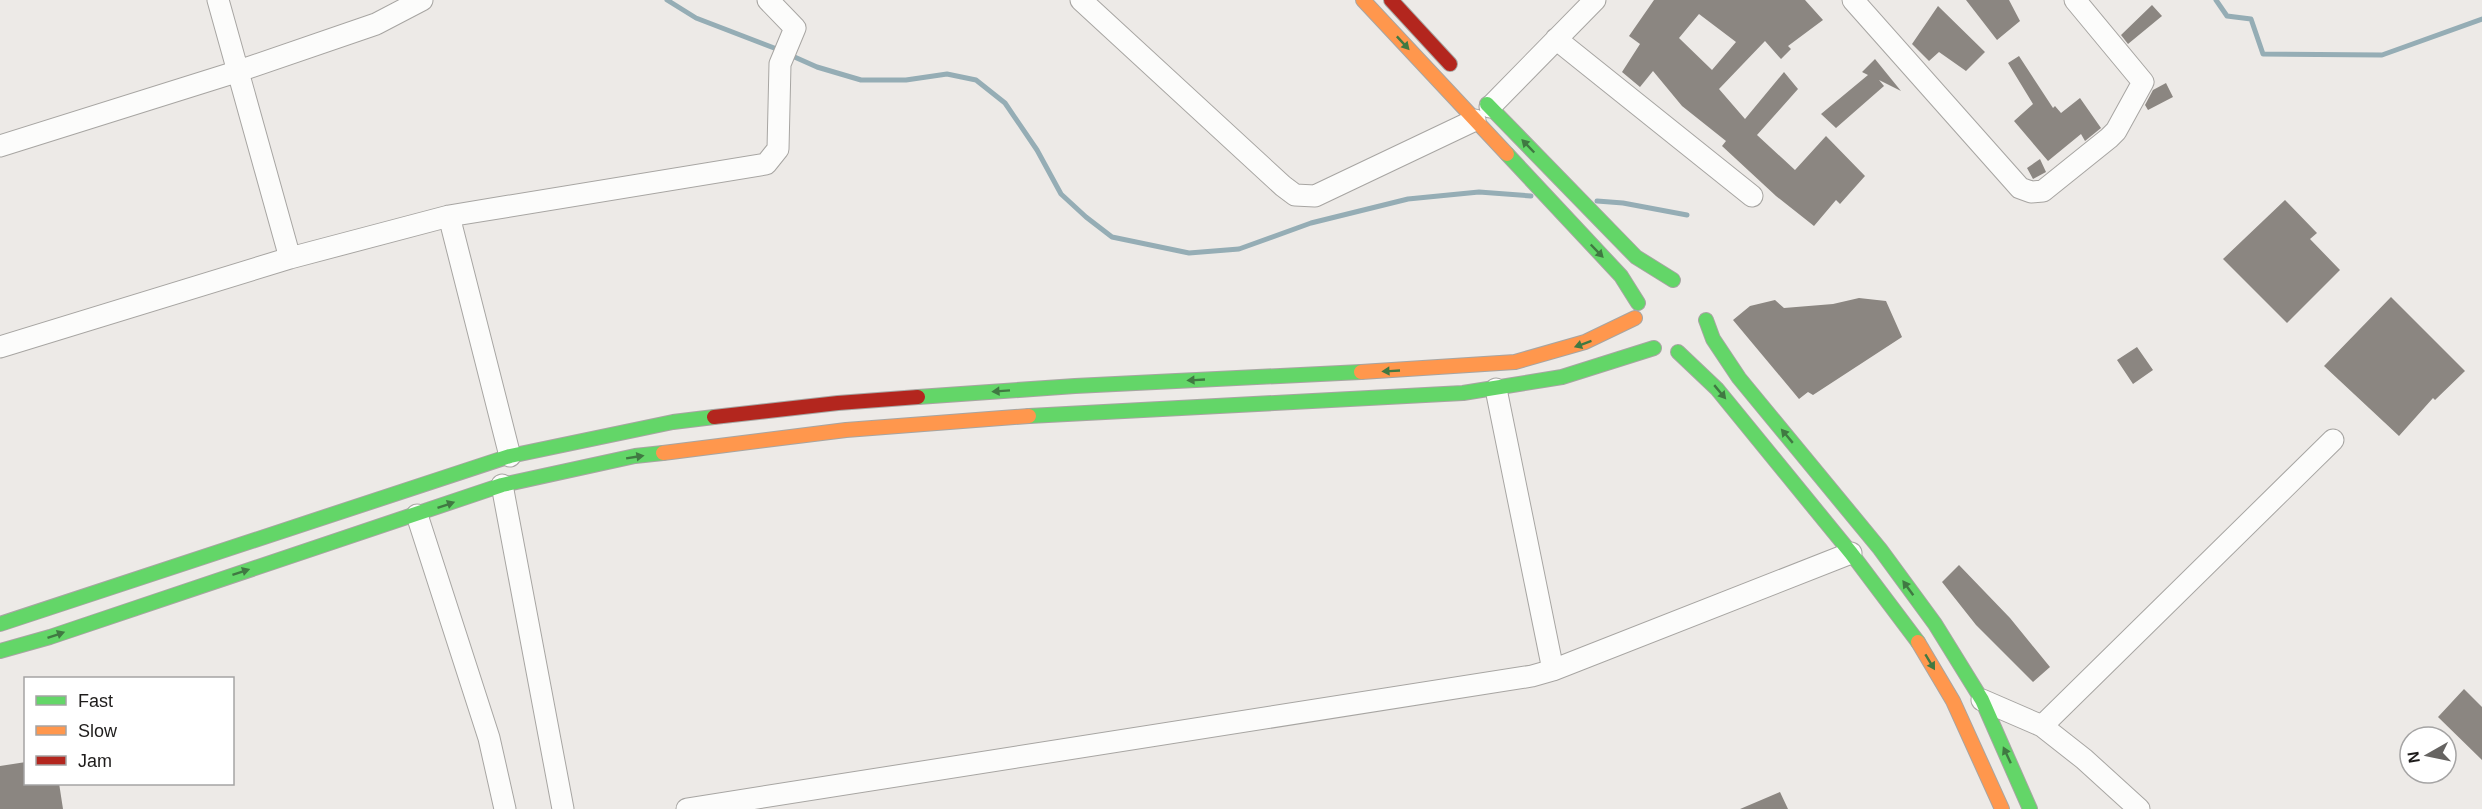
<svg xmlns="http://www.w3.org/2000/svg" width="2482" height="809" font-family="Helvetica,sans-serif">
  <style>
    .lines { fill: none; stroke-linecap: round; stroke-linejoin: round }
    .stream { stroke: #95adb5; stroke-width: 5 }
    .building { fill: #8b8681; fill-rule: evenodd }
    .street-casing { stroke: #a7a5a2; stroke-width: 23 }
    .fast-casing { stroke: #a7a5a2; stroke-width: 16 }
    .slow-casing { stroke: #a7a5a2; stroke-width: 16 }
    .jam-casing { stroke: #a7a5a2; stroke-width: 16 }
    .street { stroke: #fcfcfb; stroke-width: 21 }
    .fast { stroke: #63d668; stroke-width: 14 }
    .slow { stroke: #ff974d; stroke-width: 14 }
    .jam { stroke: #b3261e; stroke-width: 14 }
    .oneway { fill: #407942 }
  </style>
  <rect width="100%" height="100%" fill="#edeae7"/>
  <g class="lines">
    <path class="stream" d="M667 0 696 18 782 51
      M2216 0 2227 16 2251 19 2263 54 2382 55 2482 19
      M790 55 817 67 861 80H906L947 74 976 80 1005 103 1037 150 1061 194 1086 217 1112 237 1189 253 1239 249 1311 223 1408 199 1479 192 1531 196
      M1597 201 1623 203 1687 215"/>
  </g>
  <path class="building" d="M1654 0H1805L1823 20 1788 46 1791 49 1781 59 1765 41 1719 89 1745 119 1784 72 1798 89 1757 135 1795 170 1826 136 1865 176 1840 204 1836 200 1814 226 1776 196 1722 146 1726 141 1682 106 1653 71 1640 87 1622 72 1640 44 1629 36ZM1699 14 1736 42 1712 70 1679 38Z
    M1966 0H2009L2020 21 1997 40Z
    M2152 5 2162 16 2128 44 2121 35Z
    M1938 6 1985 52 1966 71 1939 52 1929 61 1912 44Z
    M2019 56 2053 108 2055 106 2061 113 2080 98 2101 128 2085 141 2081 134 2048 161 2014 121 2033 104 2008 63Z
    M1875 59 1901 91 1879 80 1884 86 1836 128 1821 114 1868 75 1862 72Z
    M2166 83 2173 97 2148 110 2145 105 2153 90Z
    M2040 159 2046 172 2033 179 2027 168Z
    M2285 200 2317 233 2310 239 2340 270 2287 323 2223 259Z
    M2391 297 2465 371 2435 400 2433 398 2399 436 2324 366Z
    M1859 298 1886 301 1902 337 1813 395 1808 392 1799 399 1733 320 1750 306 1775 300 1784 308 1833 304Z
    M2137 347 2153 370 2133 384 2117 360Z
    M1959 565 2010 618 2050 667 2033 682 1976 625 1942 582Z
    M2464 689 2482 707V760L2438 717Z
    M26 762V783H59L63 809H0V766Z
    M1780 792 1788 809H1740Z"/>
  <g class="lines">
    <g class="street-casing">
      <path id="street" d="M218 0 290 258
        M1081 0 1283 186 1295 195 1315 196 1475 120
        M1853 0 2020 188 2031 192 2043 191 2109 138 2116 131 2143 82 2075 0
        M1556 39 1752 196
        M1490 107 1595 0
        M0 146 239 71 376 24 422 0
        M449 216 510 456
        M0 347 290 258 449 216 766 164 778 149 780 64 795 28 768 0
        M1496 389 1553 670
        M502 485 563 809
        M417 515 489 738 505 809
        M1982 700 2042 726 2084 759 2139 809
        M2042 726 2333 440
        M687 809 1532 676 1553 670 1851 553"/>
    </g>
    <g class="fast-casing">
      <path id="fast" d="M1487 104 1636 257 1673 280
        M1507 154 1621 276 1638 303
        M1706 320 1713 339 1739 378 1880 549 1935 624 1982 700 2030 809
        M1678 352 1717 389 1851 553 1918 642
        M918 397 1075 386 1361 372
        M1029 416 1463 393 1562 377 1654 348
        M0 624 510 456 673 422 714 417
        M0 651 50 637 502 485 635 456 663 453"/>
    </g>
    <g class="slow-casing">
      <path id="slow" d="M1363 0 1507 154
        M1361 372 1515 362 1585 342 1635 318
        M663 453 846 430 1029 416
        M1918 642 1953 701 2002 809"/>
    </g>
    <g class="jam-casing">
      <path id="jam" d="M1391 0 1450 64
        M714 417 838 403 918 397"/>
    </g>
    <use href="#street" class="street"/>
    <use href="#fast" class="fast"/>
    <use href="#slow" class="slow"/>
    <use href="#jam" class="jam"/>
  </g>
  <defs><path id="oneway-solid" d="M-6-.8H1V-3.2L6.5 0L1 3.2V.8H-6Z" transform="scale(1.5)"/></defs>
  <g class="oneway">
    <use href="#oneway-solid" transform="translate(1403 43) rotate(47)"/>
    <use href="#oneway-solid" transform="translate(1528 146) rotate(-134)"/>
    <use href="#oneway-solid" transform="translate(1597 251) rotate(46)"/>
    <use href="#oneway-solid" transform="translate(1583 344) rotate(160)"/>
    <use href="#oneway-solid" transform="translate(1391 371) rotate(177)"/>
    <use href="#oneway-solid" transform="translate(1196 380) rotate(177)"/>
    <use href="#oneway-solid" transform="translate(1001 391) rotate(176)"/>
    <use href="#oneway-solid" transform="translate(1720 392) rotate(50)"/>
    <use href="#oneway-solid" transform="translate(1787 436) rotate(-130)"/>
    <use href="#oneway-solid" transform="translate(635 457) rotate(-9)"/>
    <use href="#oneway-solid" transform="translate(446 505) rotate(-19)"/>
    <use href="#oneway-solid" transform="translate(241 572) rotate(-18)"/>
    <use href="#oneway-solid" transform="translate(1908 588) rotate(-126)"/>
    <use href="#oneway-solid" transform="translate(56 635) rotate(-19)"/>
    <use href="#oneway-solid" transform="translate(1930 662) rotate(59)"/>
    <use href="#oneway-solid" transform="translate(2007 755) rotate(-115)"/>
  </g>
  <rect x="24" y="677" width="210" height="108" fill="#ffffff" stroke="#a5a4a4" stroke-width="1.5"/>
  <rect x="36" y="696" width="30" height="9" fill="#63d668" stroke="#a5a4a4" stroke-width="1.5"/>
  <text x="78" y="707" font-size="18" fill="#1e1c1b">Fast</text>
  <rect x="36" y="726" width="30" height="9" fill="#ff974d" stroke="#a5a4a4" stroke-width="1.5"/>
  <text x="78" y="737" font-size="18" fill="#1e1c1b">Slow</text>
  <rect x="36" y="756" width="30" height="9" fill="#b3261e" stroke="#a5a4a4" stroke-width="1.5"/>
  <text x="78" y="767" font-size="18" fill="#1e1c1b">Jam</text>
  <g transform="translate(2428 755) rotate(261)"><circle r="28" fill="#ffffff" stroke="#a5a4a4" stroke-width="1.5"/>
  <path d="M0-4.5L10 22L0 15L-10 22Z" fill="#666462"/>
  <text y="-9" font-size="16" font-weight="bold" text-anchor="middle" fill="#1e1c1b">N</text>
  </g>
</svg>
